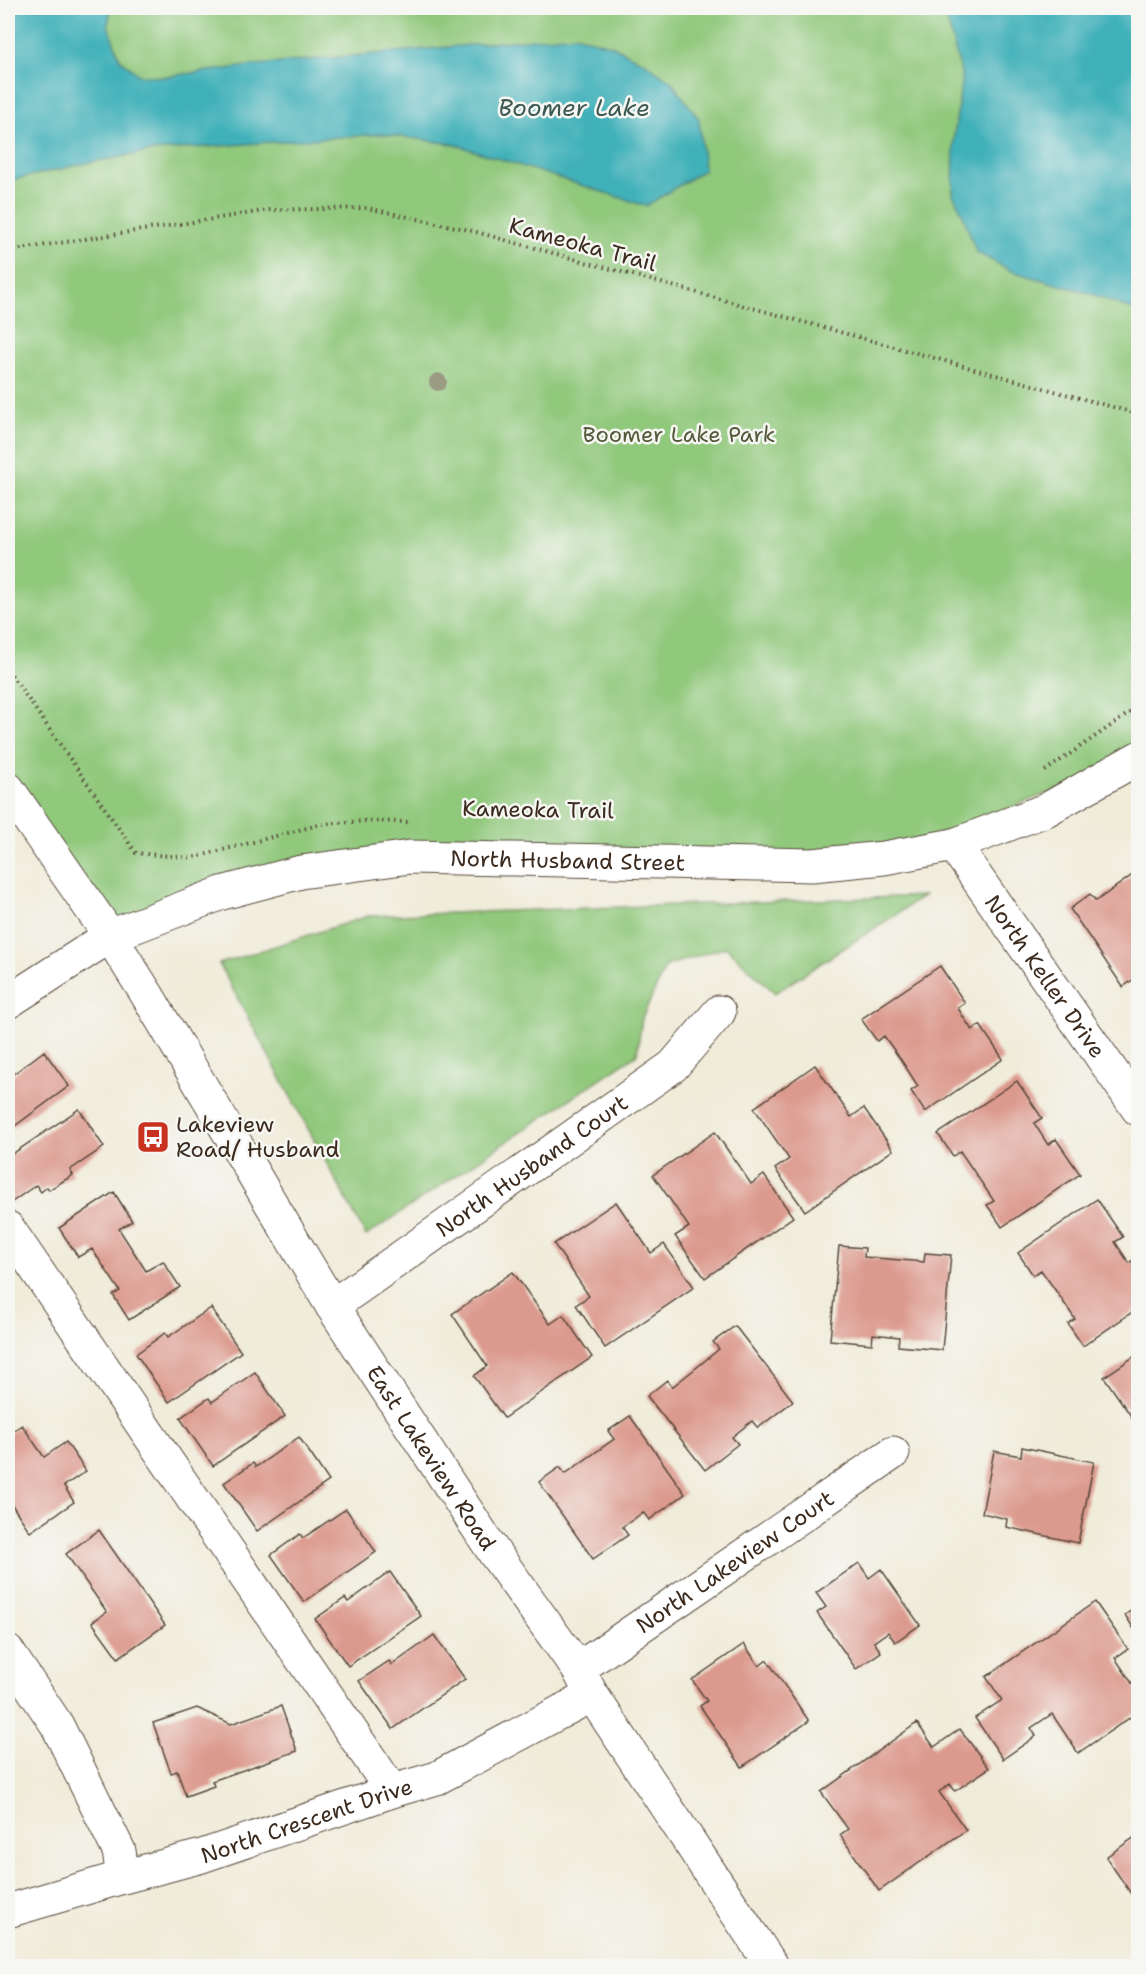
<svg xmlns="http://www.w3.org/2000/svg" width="1146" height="1974" font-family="'Shantell Sans',sans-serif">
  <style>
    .green { fill: #90c87b; stroke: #66794c; stroke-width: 1.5 }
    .water { fill: #40b0b9; stroke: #3e6d6c; stroke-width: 1.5 }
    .building { fill: #dc998d }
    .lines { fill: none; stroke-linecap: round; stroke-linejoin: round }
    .minor-casing { stroke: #56473a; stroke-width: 35 }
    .major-casing { stroke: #56473a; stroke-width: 35 }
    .path { stroke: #56473a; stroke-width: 4; stroke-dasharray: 1.5 4.5; stroke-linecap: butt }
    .minor { stroke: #fff; stroke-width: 33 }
    .major { stroke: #fff; stroke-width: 33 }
    .tree { fill: #9a9b82 }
    .labels { text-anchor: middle; stroke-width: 5; stroke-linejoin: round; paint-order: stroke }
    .street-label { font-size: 22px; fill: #3b2a1e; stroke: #f6f6f2 }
    .park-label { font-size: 22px; fill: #54593a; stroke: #f6f6f2 }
    .poi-label { font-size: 22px; fill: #3b2a1e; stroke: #f6f6f2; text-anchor: start }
    .water-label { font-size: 24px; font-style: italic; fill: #3d5954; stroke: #f6f6f2 }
  </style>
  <rect width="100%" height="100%" fill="#f6f6f2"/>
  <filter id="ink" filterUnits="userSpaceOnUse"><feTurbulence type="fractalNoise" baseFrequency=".0167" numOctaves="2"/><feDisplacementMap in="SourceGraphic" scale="12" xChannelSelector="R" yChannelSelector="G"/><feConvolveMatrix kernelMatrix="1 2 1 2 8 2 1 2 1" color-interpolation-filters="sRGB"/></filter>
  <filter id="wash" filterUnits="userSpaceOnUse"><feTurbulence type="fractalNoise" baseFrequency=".008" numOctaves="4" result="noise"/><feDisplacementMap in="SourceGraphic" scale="24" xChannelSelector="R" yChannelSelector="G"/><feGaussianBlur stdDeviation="1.35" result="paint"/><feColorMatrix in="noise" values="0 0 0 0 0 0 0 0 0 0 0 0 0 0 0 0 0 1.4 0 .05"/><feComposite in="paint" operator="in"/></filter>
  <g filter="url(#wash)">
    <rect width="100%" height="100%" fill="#f0ecda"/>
    <path class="green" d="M8 8H1138V756L1128 763 885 855H410L111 932 8 781Z
      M924 896 775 993 726 947 666 966 642 1018 637 1054 366 1236 219 964 368 916Z"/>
    <path class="water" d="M8 8H111L108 25 120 59 139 75 161 77 256 65 575 35 613 46 645 63 672 82 699 119 704 170 646 206 453 144 381 134 153 151 92 162 8 181Z
      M944 8H1138V312L1092 294 1011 271 976 252 963 215 953 194 954 137 962 77Z"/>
    <g id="blocks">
      <path class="building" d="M1138 871V976L1123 987 1070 909 1090 894 1096 901Z
        M940 966 965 1003 958 1008 964 1018 972 1030 980 1025 1003 1059 925 1112 911 1091 918 1086 901 1060 884 1036 877 1041 861 1019Z
        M44 1051 69 1086 8 1131V1078Z
        M815 1065 851 1117 864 1108 893 1150 805 1211 775 1169 789 1159 754 1108Z
        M1017 1081 1042 1118 1034 1123 1048 1145 1056 1139 1080 1174 1002 1227 987 1205 994 1201 960 1151 953 1156 938 1134Z
        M79 1109 104 1147 70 1170 73 1175 49 1190 47 1187 41 1192 36 1185 12 1202 8 1195V1157Z
        M715 1132 751 1184 764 1175 793 1217 705 1278 675 1236 689 1227 653 1175Z
        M114 1192 132 1221 119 1229 146 1271 163 1261 180 1287 129 1320 113 1295 120 1291 92 1249 78 1257 59 1228Z
        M1097 1199 1123 1237 1115 1242 1129 1263 1137 1258 1138 1261V1308L1083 1346 1068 1324 1075 1319 1058 1294 1041 1270 1033 1275 1018 1253Z
        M616 1202 651 1253 664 1244 694 1287 605 1348 576 1305 589 1296 554 1244Z
        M839 1246 865 1248 864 1257 924 1262 925 1253 951 1255 942 1350 898 1346 899 1337 873 1334 872 1344 830 1340Z
        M513 1272 550 1324 563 1315 592 1357 504 1418 474 1376 487 1366 452 1314Z
        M211 1308 241 1352 169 1402 136 1354 165 1333 168 1337Z
        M735 1326 793 1401 758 1428 752 1421 732 1437 738 1444 705 1470 647 1396 667 1380 672 1387 696 1368 719 1349 713 1342Z
        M1138 1354V1426L1104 1377Z
        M255 1372 285 1416 213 1466 180 1418 209 1398 212 1402Z
        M630 1416 685 1494 649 1520 643 1512 634 1519 622 1527 628 1535 593 1559 539 1482 560 1467 565 1474 614 1439 608 1431Z
        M22 1425 44 1457 66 1442 86 1471 64 1486 74 1502 30 1532 8 1499V1434Z
        M299 1437 329 1481 257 1531 224 1483 253 1463 256 1467Z
        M1022 1447 1094 1462 1078 1543 1006 1527 1007 1519 982 1513 994 1451 1021 1456Z
        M346 1509 376 1552 304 1602 271 1555 300 1534 303 1538Z
        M99 1530 165 1625 118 1658 92 1622 107 1612 66 1554Z
        M859 1563 869 1578 881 1569 920 1625 895 1642 888 1632 874 1642 881 1652 856 1669 817 1613 826 1607 816 1593Z
        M390 1572 421 1616 348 1666 315 1619 345 1598 348 1602Z
        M1095 1602 1128 1649 1115 1658 1138 1692V1712L1078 1753 1052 1714 1031 1728 1036 1736 1003 1759 975 1718 1002 1700 986 1677Z
        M1138 1606V1635L1125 1615Z
        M434 1635 465 1679 393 1729 359 1681 389 1661 392 1665Z
        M744 1644 759 1666 767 1660 809 1721 742 1767 700 1706 707 1701 692 1680Z
        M281 1706 297 1751 212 1781 214 1786 186 1796 177 1771 171 1773 153 1723 197 1708 231 1724Z
        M917 1723 934 1747 960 1729 989 1768 955 1791 950 1784 939 1792 966 1830 879 1891 840 1835 848 1829 821 1792Z
        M1138 1835V1904L1106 1857Z"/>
    </g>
  </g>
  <g filter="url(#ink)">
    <use href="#blocks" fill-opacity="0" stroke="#56473a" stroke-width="1.5"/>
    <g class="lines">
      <g class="minor-casing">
        <g id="minor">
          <path id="s1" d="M954 845 1138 1109"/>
          <path id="s2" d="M8 1002 110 936 222 893 301 872 410 857 812 865 884 858 954 845 1046 810 1138 758"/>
          <path d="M8 1228 392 1791"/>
          <path id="s3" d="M332 1306 673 1066 719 1012"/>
          <path d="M8 1652 57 1725 119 1851 123 1877"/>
          <path id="s4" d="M578 1669 893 1453"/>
          <path id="s5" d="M8 1911 123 1877 202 1856 392 1791 437 1778 592 1695"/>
        </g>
      </g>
      <g class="major-casing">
        <g id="major">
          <path id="s6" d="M8 789 110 936 146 993 332 1306 493 1551 578 1669 592 1695 772 1966"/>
        </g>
      </g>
      <path class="path" d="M8 251 270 210 367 208 469 230 1138 414
        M8 670 136 853 192 858 322 824 365 821 409 822
        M1045 771 1138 707"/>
      <use href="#minor" class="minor"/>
      <use href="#major" class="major"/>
    </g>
    <circle class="tree" cx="438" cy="382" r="9"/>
  </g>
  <defs>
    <g id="bus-square" transform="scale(1.725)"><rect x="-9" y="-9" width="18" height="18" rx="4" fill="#c8321e" stroke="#f6f6f2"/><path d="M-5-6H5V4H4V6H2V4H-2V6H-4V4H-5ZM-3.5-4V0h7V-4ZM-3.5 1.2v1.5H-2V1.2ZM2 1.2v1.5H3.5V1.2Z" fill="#fff"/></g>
  </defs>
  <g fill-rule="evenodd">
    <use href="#bus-square" x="153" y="1137"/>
  </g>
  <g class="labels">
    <g class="street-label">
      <text transform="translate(583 244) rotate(15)" y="8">Kameoka Trail</text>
      <text transform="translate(538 809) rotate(1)" y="8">Kameoka Trail</text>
      <text dy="8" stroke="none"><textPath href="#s2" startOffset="591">North Husband Street</textPath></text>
      <text dy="8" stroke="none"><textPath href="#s1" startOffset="160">North Keller Drive</textPath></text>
      <text dy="8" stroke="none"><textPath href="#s3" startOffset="244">North Husband Court</textPath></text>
      <text dy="8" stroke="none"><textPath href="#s6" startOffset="792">East Lakeview Road</textPath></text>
      <text dy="8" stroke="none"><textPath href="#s4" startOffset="190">North Lakeview Court</textPath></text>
      <text dy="8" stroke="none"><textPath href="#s5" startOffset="312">North Crescent Drive</textPath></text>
    </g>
    <g class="park-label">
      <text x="679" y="442">Boomer Lake Park</text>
    </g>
    <g class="poi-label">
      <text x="176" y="1132">Lakeview<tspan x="176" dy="25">Road/ Husband</tspan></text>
    </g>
    <g class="water-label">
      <text x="574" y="116">Boomer Lake</text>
    </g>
  </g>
  <rect width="1146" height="1974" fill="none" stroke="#f6f6f2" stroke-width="30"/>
</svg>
